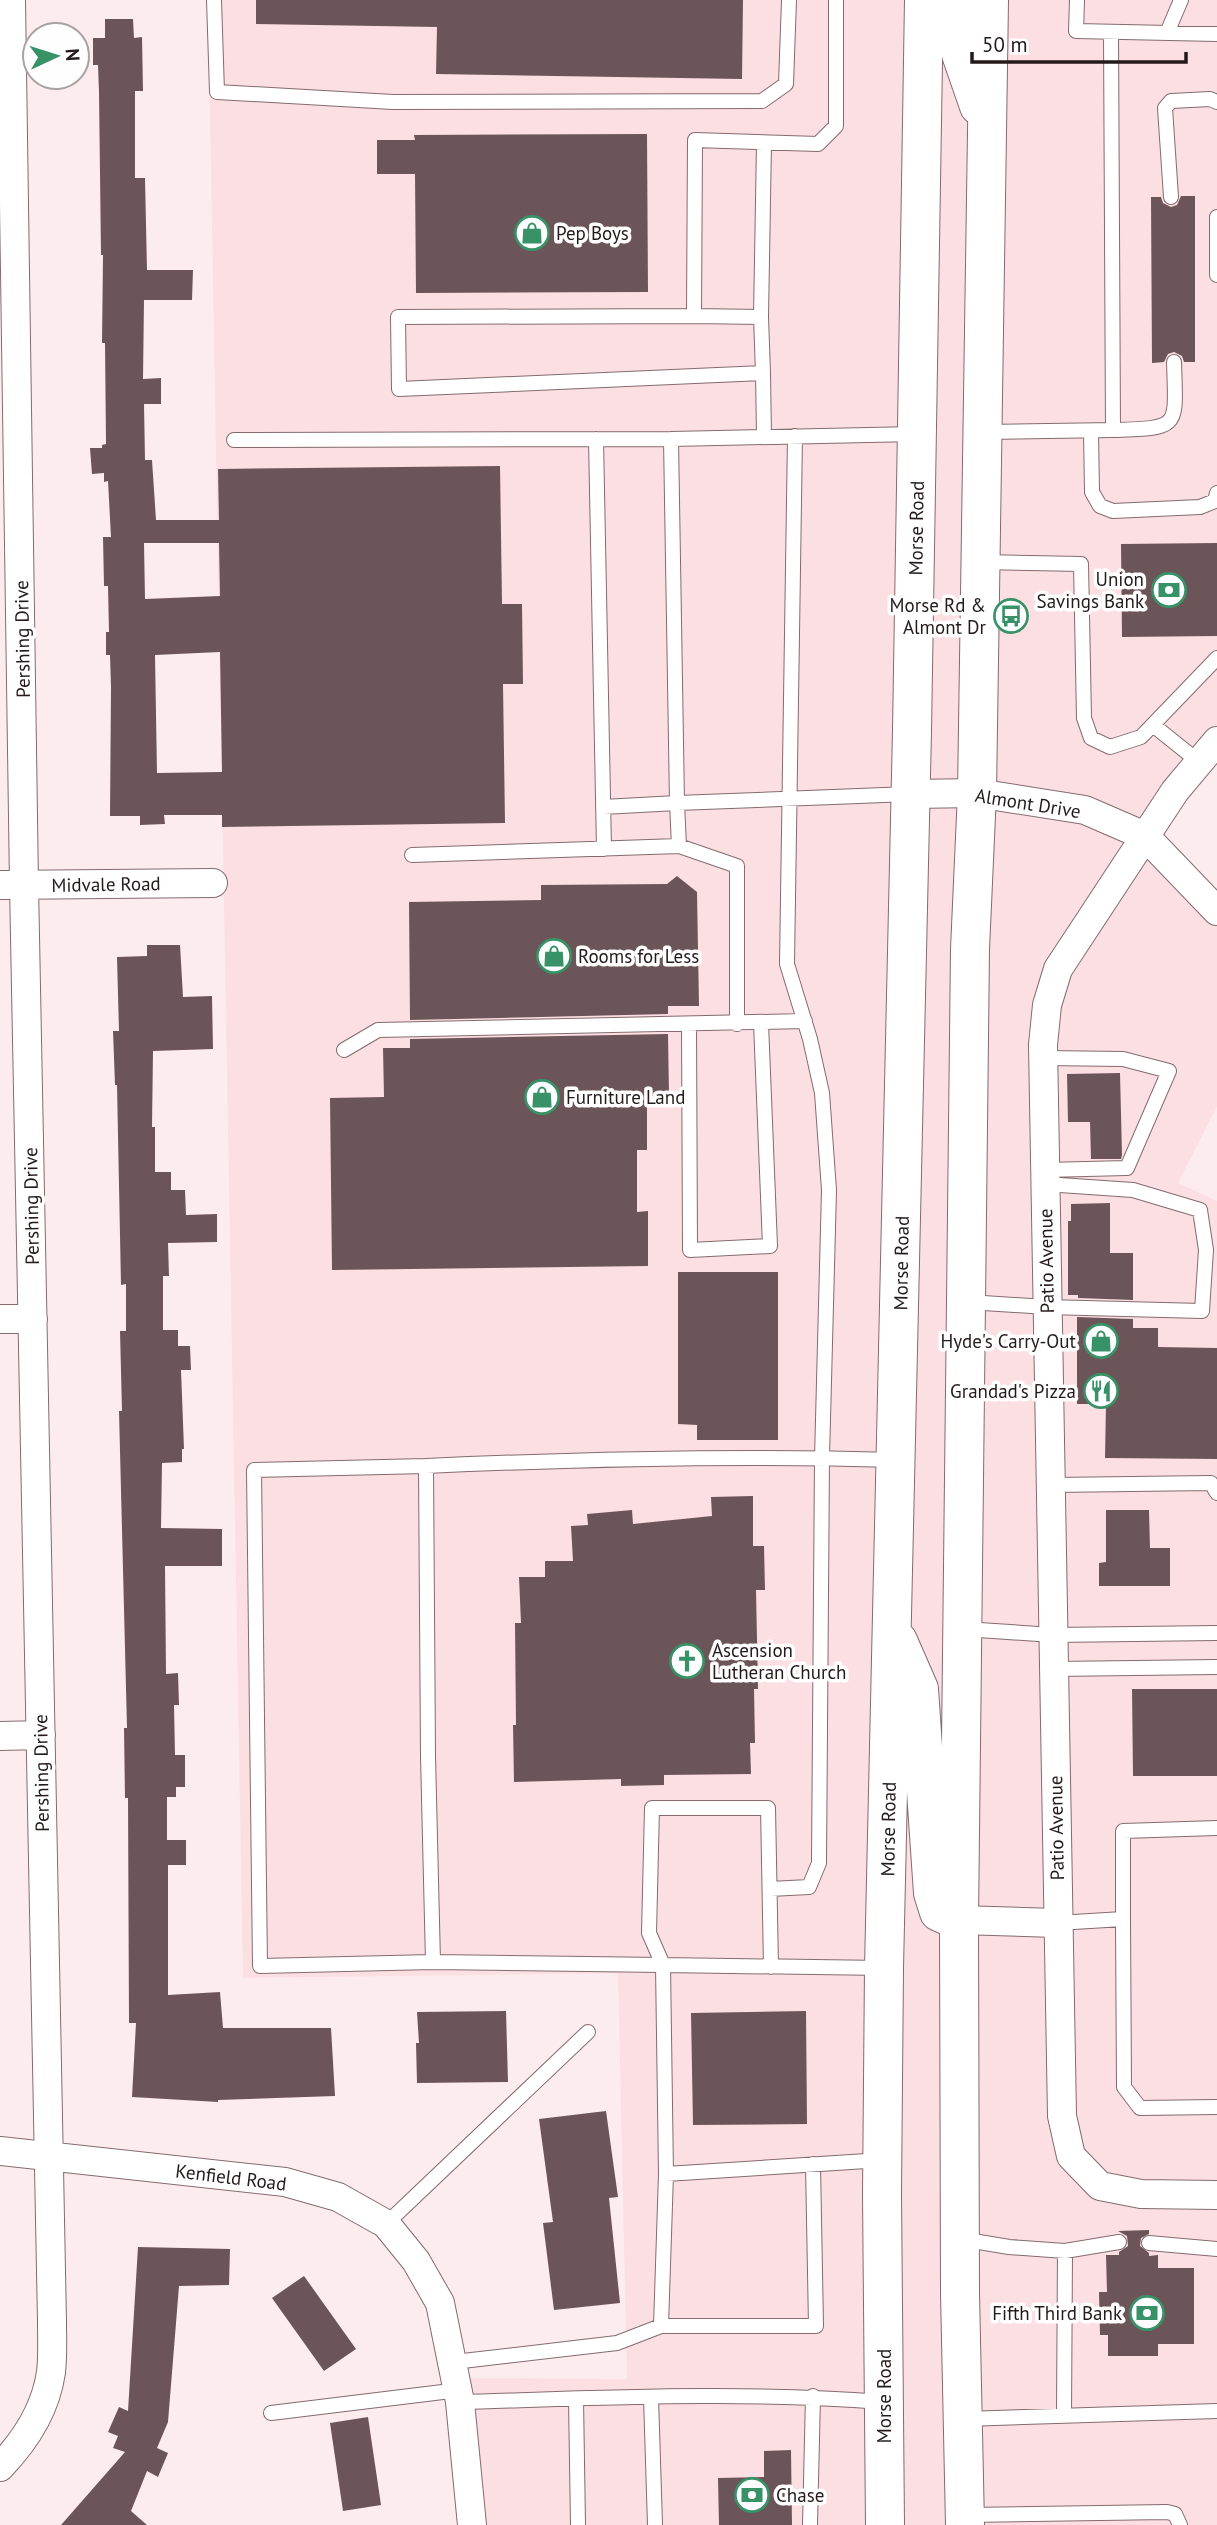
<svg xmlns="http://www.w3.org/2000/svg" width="1217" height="2525" font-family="'PT Sans',sans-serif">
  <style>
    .built { fill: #fcdfe2 }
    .building { fill: #6c5558; fill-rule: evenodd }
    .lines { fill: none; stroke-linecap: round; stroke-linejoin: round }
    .service-casing { stroke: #836b6e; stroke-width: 16 }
    .minor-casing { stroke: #836b6e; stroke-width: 30 }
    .primary-casing { stroke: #836b6e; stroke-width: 40 }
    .service { stroke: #fff; stroke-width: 14 }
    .minor { stroke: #fff; stroke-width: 28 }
    .primary { stroke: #fff; stroke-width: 38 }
    .labels { text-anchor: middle; stroke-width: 7; stroke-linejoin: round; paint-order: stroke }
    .poi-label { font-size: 19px; fill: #241a1b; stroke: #fefefe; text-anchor: start }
    .street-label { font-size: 19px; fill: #241a1b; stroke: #fefefe }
  </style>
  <rect width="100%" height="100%" fill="#fdecee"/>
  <path class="built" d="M208 0H1217V748L1148 837 1217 908V1106L1178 1183 1217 1201V2525H482L465 2378 627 2379 618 1973 243 1978Z"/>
  <path class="building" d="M256 0H743L742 79 436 74 437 27 256 24Z
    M105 19H133L134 38 142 37 143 91H135V178H145L147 270H193L192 300H144L143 379 161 378V404H144L145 460H152L156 520H219L218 469 500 466 502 604H522L523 684H503L505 823 222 827V815H164L165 824 140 825V816H110L111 687 110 655H106V632H109L108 586H104L103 537H111L108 481 104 482V473L92 474 90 448H102V445L106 444 105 343H102L103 255H101L99 92 98 65H93V38H105ZM144 543H219L220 596 145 599ZM220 652 222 772 157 773 155 655Z
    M647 134 648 292 416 293 415 174H377V140H415L414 135Z
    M1181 196H1195V362H1184L1182 356 1174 352 1168 354 1164 362 1152 363 1151 197H1161L1163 203 1171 207 1177 205Z
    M1217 543V636L1122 637 1121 544Z
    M677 876 697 892 699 1006H668V1014L410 1020 409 902 541 900V885L667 884Z
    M147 945H180L183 997 212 996 213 1049 153 1051 152 1127H155V1172H171V1190H185L186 1215 217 1214V1242L168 1243 169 1276H163V1330H178V1346H190L191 1370H181L184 1449H182V1462L162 1463 161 1528 222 1529V1566H165L166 1674 178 1673 179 1705H174L175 1755H185V1787H176V1797H167V1840H186V1865H168V1995L220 1992 223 2028H331L335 2096 218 2100V2102L132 2097 136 2023H129L128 1798H125L124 1728H127L119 1411H122L120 1331H126V1284L121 1285 117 1085H115L113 1031H119L117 957 147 956Z
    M668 1034 669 1096H647V1150H637V1212L648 1211V1266L332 1270 330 1098 384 1097 383 1048H410V1039Z
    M1120 1073 1122 1155 1121 1159H1091L1090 1122H1068L1067 1074Z
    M1110 1203V1253H1133V1300L1078 1298V1295H1068V1221H1071V1204Z
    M678 1272H778V1440H697V1425L678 1424Z
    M1077 1317 1133 1319V1328H1158V1347L1217 1348V1459L1105 1458 1106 1404H1077Z
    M753 1496V1546H764L765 1590H756L758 1689H754L755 1743H750L751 1774 664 1775V1785L621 1786V1779L514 1782 513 1725H516L515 1623H521L519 1577H545V1561H573L571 1526 588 1525 587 1514 632 1510 633 1524 712 1516 711 1497Z
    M1106 1510H1149L1150 1548H1170V1586H1099V1563L1106 1562Z
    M1132 1689H1217V1776H1133Z
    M506 2011 508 2082 417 2083 416 2043H419L417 2012Z
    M806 2011 807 2124 693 2125 691 2013Z
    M606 2111 618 2197 609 2198 620 2303 554 2310 543 2223 553 2222 539 2119Z
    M1149 2230V2234L1141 2238 1140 2246 1149 2253V2256L1158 2255V2268H1194V2344H1158V2356H1108V2335H1100L1099 2292H1107L1106 2255H1119V2252L1128 2246 1127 2236 1118 2231Z
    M138 2247 230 2249 229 2285 179 2286 168 2422 157 2448 168 2453 158 2477 147 2471 131 2511 147 2525H61L125 2452 113 2448 118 2436 108 2432 119 2407 128 2411Z
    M304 2276 356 2349 324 2371 272 2298Z
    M368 2417 381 2505 343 2511 330 2423Z
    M791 2450 792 2525H719L718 2478 764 2477V2451Z"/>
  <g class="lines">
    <g class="service-casing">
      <path id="service" d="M214 0 217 92 393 102 762 101 786 84 789 0
        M1077 0 1076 31 1217 34
        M1167 33 1181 0
        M1171 197 1165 108 1171 101 1210 99 1217 102
        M1217 217V275
        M694 316 761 317
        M763 373 761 317 764 143
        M1113 430C1181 428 1176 429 1174 362
        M1091 431 1092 492 1100 506 1113 511 1200 507 1215 501 1217 493
        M984 432 1113 430 1111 32
        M764 437 763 373 399 389 398 317 694 316 695 140 818 144 836 126V0
        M596 439 604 849
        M671 439 677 803 910 794
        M234 440 671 439 916 434
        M980 562 1081 564 1084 718 1091 738 1110 747 1141 737 1217 658
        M1153 725 1199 762
        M603 807 677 803 679 846 737 866V1024
        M412 855 679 846
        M689 1024 690 1250 770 1246 761 1023
        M344 1050 378 1030 805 1021
        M1043 1058 1123 1059 1169 1071 1127 1168 1045 1170
        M968 1302 1046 1307 1202 1311 1206 1250 1200 1210 1133 1190 1045 1184
        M426 1466 254 1470 260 1966 433 1962
        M1052 1485 1211 1483 1217 1493
        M964 1629 1053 1635 1217 1633
        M1053 1669 1217 1667
        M770 1889 809 1887 819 1863 822 1458 829 1190 822 1093 810 1039 787 964 795 436
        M1123 1919 1124 2087 1140 2108 1217 2107
        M1057 1923 1123 1919V1831L1217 1828
        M771 1967 768 1808H652L649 1933 663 1965 433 1962 428 1756 426 1466C582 1459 739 1455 896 1460
        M666 2174 663 1965 883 1968
        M386 2224 588 2032
        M961 2239 1009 2247 1065 2251 1119 2242
        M1149 2243 1217 2249
        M661 2326H816L813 2164
        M454 2362 617 2343 661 2326 666 2174 882 2160
        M651 2397 655 2525
        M576 2399 578 2525
        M460 2402C601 2398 742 2391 882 2402
        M271 2413 459 2390
        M1064 2416 1065 2251
        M964 2419 1217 2411
        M966 2515 1167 2512 1175 2514 1180 2525
        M810 2525 813 2396"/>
    </g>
    <g class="minor-casing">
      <path id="minor" d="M1217 741 1175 791 1058 969 1047 1005 1043 1045 1062 2116 1071 2156 1100 2186 1141 2194 1217 2195
        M911 794 977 793 1085 810 1145 836 1217 911
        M0 885 213 883
        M0 1319H33
        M0 1736 41 1735
        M959 1920 1057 1923
        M0 2151 285 2182 338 2197 386 2224 416 2261 440 2303 460 2402 472 2525
        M0 2467C25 2441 46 2408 51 2372 53 2355 52 2338 52 2322L24 885 11 0"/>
    </g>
    <g class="primary-casing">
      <path id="primary" d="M955 0 961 54 979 106
        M898 1641 919 1689 933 1893 939 1912 957 1920
        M885 2525 882 2194 884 1968 912 731 924 0
        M965 2525 960 2293 959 1920 970 949 977 793 989 0"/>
    </g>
    <use href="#service" class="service"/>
    <use href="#minor" class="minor"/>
    <use href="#primary" class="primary"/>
  </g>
  <defs>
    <g id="shop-ring" transform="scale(1.75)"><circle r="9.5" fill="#fefefe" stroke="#379268" stroke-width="1.5"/><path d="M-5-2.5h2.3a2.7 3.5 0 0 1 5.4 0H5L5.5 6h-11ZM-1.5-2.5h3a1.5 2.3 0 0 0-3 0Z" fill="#379268"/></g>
    <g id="bank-ring" transform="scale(1.75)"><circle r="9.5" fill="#fefefe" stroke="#379268" stroke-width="1.5"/><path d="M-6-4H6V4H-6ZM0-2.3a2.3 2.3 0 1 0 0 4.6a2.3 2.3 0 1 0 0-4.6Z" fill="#379268"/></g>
    <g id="bus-ring" transform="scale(1.75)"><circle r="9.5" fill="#fefefe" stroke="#379268" stroke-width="1.5"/><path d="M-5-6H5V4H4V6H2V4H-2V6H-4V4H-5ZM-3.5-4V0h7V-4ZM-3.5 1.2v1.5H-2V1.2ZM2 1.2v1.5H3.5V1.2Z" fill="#379268"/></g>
    <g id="restaurant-ring" transform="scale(1.75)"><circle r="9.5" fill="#fefefe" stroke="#379268" stroke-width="1.5"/><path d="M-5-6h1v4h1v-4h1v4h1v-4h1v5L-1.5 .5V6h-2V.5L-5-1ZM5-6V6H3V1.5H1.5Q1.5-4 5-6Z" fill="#379268"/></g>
    <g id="church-ring" transform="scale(1.75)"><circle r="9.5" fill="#fefefe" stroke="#379268" stroke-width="1.5"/><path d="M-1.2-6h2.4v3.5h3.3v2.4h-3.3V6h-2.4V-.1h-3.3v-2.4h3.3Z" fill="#379268"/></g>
  </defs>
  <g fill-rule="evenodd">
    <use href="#shop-ring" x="532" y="233"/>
    <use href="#bank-ring" x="1169" y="590"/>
    <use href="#bus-ring" x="1011" y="616"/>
    <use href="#shop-ring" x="554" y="956"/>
    <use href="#shop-ring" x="542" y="1097"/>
    <use href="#shop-ring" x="1101" y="1341"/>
    <use href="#restaurant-ring" x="1101" y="1391"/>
    <use href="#church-ring" x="687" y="1661"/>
    <use href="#bank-ring" x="1147" y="2313"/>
    <use href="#bank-ring" x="752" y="2495"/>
  </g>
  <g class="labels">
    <g class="poi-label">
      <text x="556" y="240">Pep Boys</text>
      <text x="1144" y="586" text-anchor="end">Union<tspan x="1144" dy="22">Savings Bank</tspan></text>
      <text x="986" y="612" text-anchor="end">Morse Rd &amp;<tspan x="986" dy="22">Almont Dr</tspan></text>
      <text x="578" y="963">Rooms for Less</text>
      <text x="566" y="1104">Furniture Land</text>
      <text x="1076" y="1348" text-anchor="end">Hyde's Carry-Out</text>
      <text x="1076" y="1398" text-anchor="end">Grandad's Pizza</text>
      <text x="712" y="1657">Ascension<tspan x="712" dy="22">Lutheran Church</tspan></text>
      <text x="1122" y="2320" text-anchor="end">Fifth Third Bank</text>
      <text x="776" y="2502">Chase</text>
    </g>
    <g class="street-label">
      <text transform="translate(916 528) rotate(-89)" y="7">Morse Road</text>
      <text transform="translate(22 639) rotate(-91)" y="7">Pershing Drive</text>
      <text transform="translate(1028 803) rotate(9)" y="7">Almont Drive</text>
      <text transform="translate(106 884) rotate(-1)" y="7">Midvale Road</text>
      <text transform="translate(31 1206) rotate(-91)" y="7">Pershing Drive</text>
      <text transform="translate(1046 1261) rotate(-91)" y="7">Patio Avenue</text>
      <text transform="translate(901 1263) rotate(-89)" y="7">Morse Road</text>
      <text transform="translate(41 1773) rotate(-91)" y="7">Pershing Drive</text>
      <text transform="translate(1056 1828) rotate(-91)" y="7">Patio Avenue</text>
      <text transform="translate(888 1829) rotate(-89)" y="7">Morse Road</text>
      <text transform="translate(231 2177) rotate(7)" y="7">Kenfield Road</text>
      <text transform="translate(884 2396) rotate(-90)" y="7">Morse Road</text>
    </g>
  </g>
  <g transform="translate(56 56) rotate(86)"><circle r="33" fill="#fefefe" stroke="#a7a3a3" stroke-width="2"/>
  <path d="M0-5L12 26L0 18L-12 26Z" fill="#379268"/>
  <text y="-10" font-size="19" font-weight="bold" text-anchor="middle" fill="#241a1b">N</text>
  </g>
  <path d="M972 52v10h214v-10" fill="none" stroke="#241a1b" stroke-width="3.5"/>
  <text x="982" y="52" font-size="21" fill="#241a1b" stroke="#fefefe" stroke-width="5" paint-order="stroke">50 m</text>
</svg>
